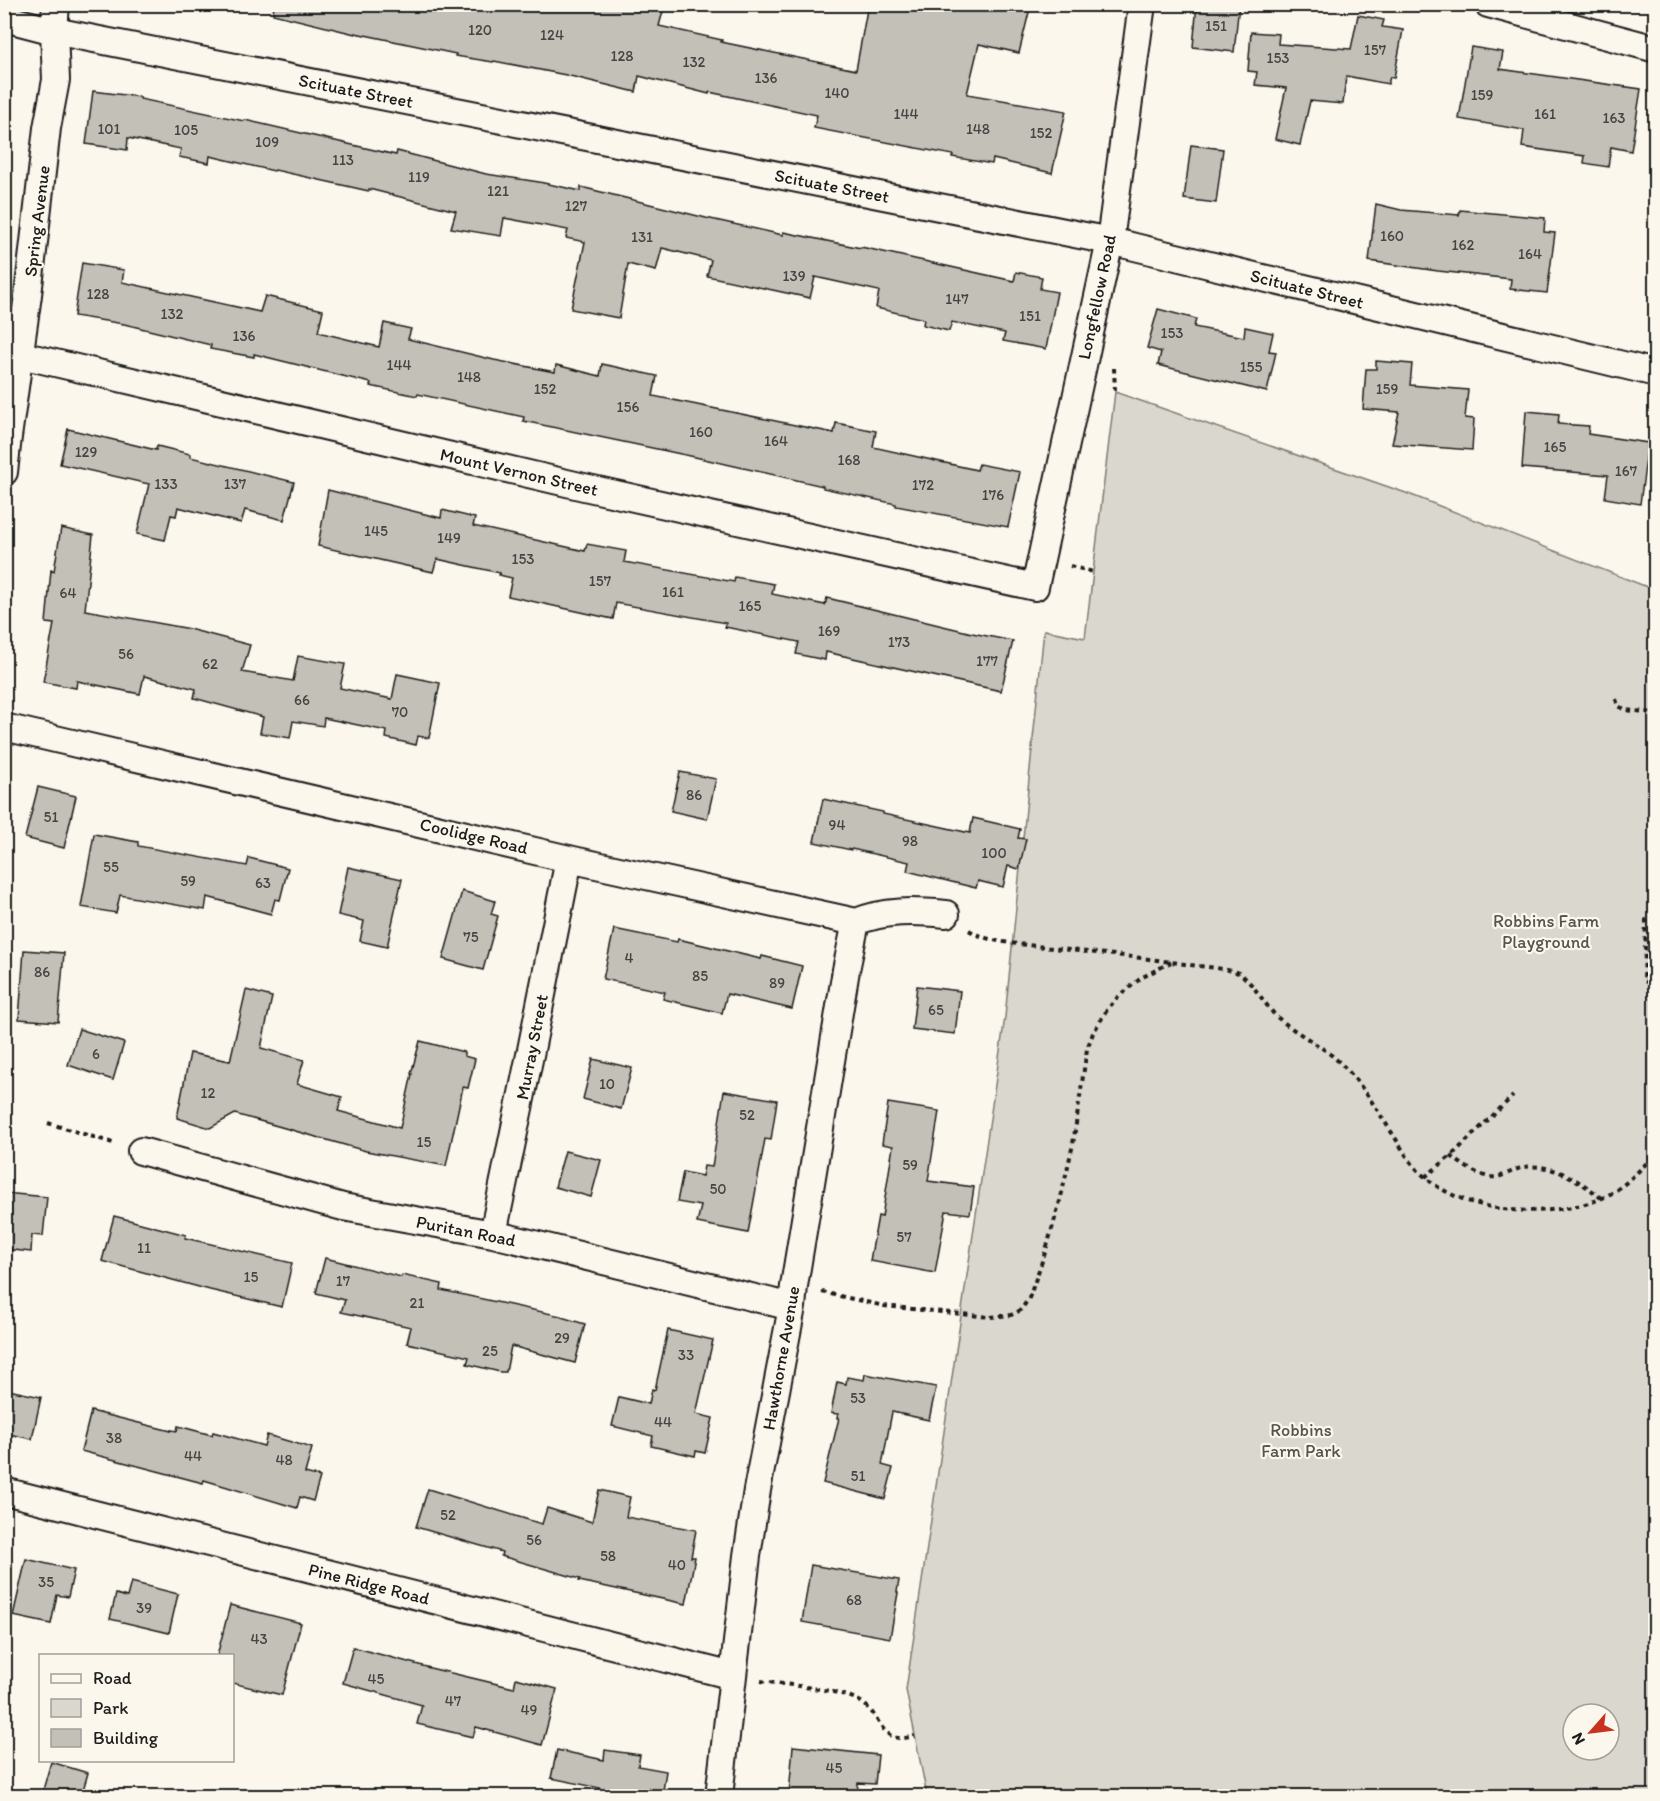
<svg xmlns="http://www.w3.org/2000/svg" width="1660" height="1801" font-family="Itim,sans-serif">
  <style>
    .green { fill: #dad7ce; stroke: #7b7a75; stroke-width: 1.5; fill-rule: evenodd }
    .building { fill: #c3c0b8; stroke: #1c1c1c; stroke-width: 1.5 }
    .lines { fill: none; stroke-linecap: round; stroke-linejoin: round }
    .minor-casing { stroke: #1c1c1c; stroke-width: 30 }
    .path { stroke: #1c1c1c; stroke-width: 4; stroke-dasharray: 4.5 4.5; stroke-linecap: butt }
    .minor { stroke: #fbf7ec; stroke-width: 26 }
    .labels { text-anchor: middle; stroke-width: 4.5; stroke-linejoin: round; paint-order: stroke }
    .number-label { font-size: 15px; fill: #464543 }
    .street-label { font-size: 18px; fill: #1c1c1c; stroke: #fbf7ec }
    .park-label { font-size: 18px; fill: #555451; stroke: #fbf7ec }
  </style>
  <rect width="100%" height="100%" fill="#fbf7ec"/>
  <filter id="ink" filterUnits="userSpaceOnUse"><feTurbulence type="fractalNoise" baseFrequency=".0167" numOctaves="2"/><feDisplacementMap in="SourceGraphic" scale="12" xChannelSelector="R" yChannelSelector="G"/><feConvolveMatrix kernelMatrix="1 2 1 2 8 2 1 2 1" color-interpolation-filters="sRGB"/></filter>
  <g filter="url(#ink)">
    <path class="green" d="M1115 392 1406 493 1655 590V1796H927L906 1690 1005 1017 1044 630 1085 638ZM1573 1714H1609V1750H1573Z"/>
    <path class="building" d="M274 4H665L659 26 722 40 721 42 856 70 868 4H1031L1019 53 979 44 967 94 1066 111 1052 173 993 159 992 164 952 157 953 155 814 128 817 115 709 92V94L639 76 636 92 566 75 494 61 493 62 455 56 456 54 355 33V34L273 14Z
      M1197 4H1239L1234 52 1193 47Z
      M1358 15 1384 20 1382 27 1403 30 1394 78 1390 77 1388 84 1346 76 1343 104 1310 101 1300 145 1275 139 1286 88 1255 85 1257 72 1248 71 1251 32 1279 34 1278 44 1351 49Z
      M1471 47 1503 52 1500 69 1641 89 1631 151 1611 147 1608 167 1584 163 1585 156 1522 147 1524 130 1459 119Z
      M93 91 140 97V99L244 121 245 120 396 155 397 151 486 174 539 182 581 191V187L706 218 783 235V232L861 248V247L1014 281 1016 272 1042 277 1040 289 1057 292 1046 349 1003 341 1005 333 952 322 949 331 923 325 924 319 876 308 879 291 815 277 810 298 707 276 711 260 662 248 656 271 628 264 619 318 571 309 585 242 566 238 568 230 504 218 501 236 451 228 456 211 369 189V191L275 170 274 171 210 156 209 163 179 157 181 149 128 138 127 150 86 144Z
      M1191 145 1223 149 1216 203 1184 199Z
      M1376 204 1401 210 1459 215 1460 210 1545 218 1544 232 1555 233 1547 293 1510 289 1511 279 1438 271 1369 261Z
      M82 263 124 270 122 282 260 312 265 296 323 310 318 332 379 347 384 323 411 329 408 339 494 360 555 372 556 365 600 376 602 364 657 376 653 396 834 433 836 423 876 431 873 447 977 470 979 464 1020 472 1008 527 896 506V504L823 488V486L695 457 523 421 524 417 418 394 417 396 370 386 371 383 254 354V357L210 349 211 345 124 324 74 316Z
      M1158 309 1196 319 1194 327 1244 337 1245 327 1273 333 1269 351 1276 352 1267 392 1158 365 1161 352 1147 348Z
      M1376 361 1412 364 1410 385 1468 390 1465 418 1474 419 1472 450 1392 444 1399 412 1363 409 1366 369H1376Z
      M1526 411 1559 414 1558 424 1589 426 1588 434 1648 443 1640 504 1605 498 1608 475 1522 468Z
      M68 429 156 450 157 446 190 454V457L294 482 284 520 245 510 241 523 178 507 176 516 171 515 165 540 137 534 149 484 60 464Z
      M328 490 441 518 442 510 475 518 473 526 585 551 587 544 626 551 624 562 734 582 735 577 774 584 772 594 825 605 827 598 972 633 1013 641 1001 691 826 652 825 660 796 654 799 642 725 627 726 623 616 603 613 619 508 596 512 578 499 575 500 573 437 559 433 572 318 546Z
      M61 528 93 535 85 610 185 628 250 645 242 672 293 681 298 656 345 664 340 688 392 699 397 674 440 683 429 738 418 736 416 745 386 738 387 731 324 718 323 726 293 721 290 738 260 733 263 717 194 698 196 689 144 676 140 694 77 681 76 688 43 682 54 624 46 623 51 570 54 571Z
      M680 772 716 779 707 819 671 811Z
      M38 787 76 796 64 848 25 838Z
      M823 799 883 812V814L970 833 973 818 1020 829 1018 838 1026 839 1019 869 1008 866 1003 887 978 881 976 888 907 871 909 862 852 849 851 850 814 842Z
      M94 834 138 842V846L247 866 249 858 288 868 280 900 275 899 271 914 207 897 205 910 120 895 116 913 81 907Z
      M348 867 402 879 387 947 360 941 364 921 338 915Z
      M462 891 495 901 491 914 498 916 483 970 443 959Z
      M614 929 677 942 678 939 761 959 762 956 802 966 792 1009 727 994 722 1013 663 999 665 992 603 979Z
      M24 950 64 953 58 1022 19 1019Z
      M917 986 960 991 955 1034 912 1029Z
      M246 990 272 997 261 1048 304 1060 297 1084 342 1097 338 1111 400 1128 412 1074H411L420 1041 464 1052V1056L475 1059 468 1088 463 1087 446 1166 366 1151 235 1114 210 1128 177 1118 190 1053 230 1061Z
      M79 1029 124 1043 113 1080 68 1065Z
      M593 1059 632 1068 621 1109 583 1099Z
      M724 1091 777 1100 771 1140 765 1139 748 1233 697 1223 701 1206 677 1202 683 1172 702 1176 704 1166 712 1167Z
      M888 1103 939 1111 928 1181 974 1187 970 1214 946 1211 935 1273 870 1261 878 1216 882 1217 893 1146 882 1144Z
      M565 1151 601 1160 591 1197 555 1187Z
      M4 1193 47 1197 43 1236 32 1235 31 1252 4 1249Z
      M114 1216 186 1235 185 1238 292 1263 282 1307 210 1290 102 1261Z
      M325 1258 401 1277 402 1275 442 1284 441 1290 561 1316V1317L585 1324 575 1363 511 1346 506 1372H500L467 1364 469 1357 407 1343 411 1327 341 1312 345 1300 316 1293Z
      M668 1330 713 1340 696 1414 713 1418 705 1453 696 1451 695 1456 651 1446 653 1436 612 1426 619 1397 649 1404 652 1389 655 1390Z
      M865 1374 936 1387 929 1420 892 1412 882 1465 893 1468 885 1499 823 1483 839 1418H837L838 1414 831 1413 837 1382 846 1384 847 1377 864 1380Z
      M4 1389 41 1397 32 1439 4 1433Z
      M91 1411 171 1431V1430L177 1431 178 1426 212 1435 213 1432 264 1446 267 1435 312 1448 305 1473 320 1477 313 1501 300 1497 297 1508 204 1480 203 1483 81 1451Z
      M428 1489 542 1524 547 1508 592 1522 599 1490 630 1497 626 1517 696 1530 691 1557H695L686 1604 579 1581 580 1579 501 1556 502 1552 416 1527Z
      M26 1559 74 1570 68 1597 57 1595 51 1624 13 1616Z
      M811 1565 899 1580 897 1592 898 1593 890 1638 802 1622Z
      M131 1582 178 1594 169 1633 110 1619 116 1594 127 1597Z
      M230 1605 301 1623 282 1695 232 1683V1656H217Z
      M353 1647 430 1668 514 1688 516 1678 557 1689 542 1745 476 1727 473 1737 417 1724 422 1705 343 1683Z
      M793 1746 878 1755 875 1784 858 1783 857 1797H812L789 1794Z
      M557 1750 604 1760 605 1750 640 1755 638 1766 666 1771 662 1797H598L600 1788 551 1778Z
      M51 1762 88 1773 81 1797H41Z"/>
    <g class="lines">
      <g class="minor-casing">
        <path id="minor" d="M1488 4 1656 49
          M4 18 54 31 1110 241 1656 373
          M4 351 584 487 1035 587 1110 241 1142 4
          M4 472 8 437 28 295 47 128 56 80 54 31 56 4
          M4 727 569 859 856 922C885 910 914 911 946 914
          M141 1151 343 1207 493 1234 792 1307
          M493 1234 531 1050 569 859
          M4 1491 733 1676
          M719 1796 747 1556 757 1490 792 1307 794 1286 846 970 856 922"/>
      </g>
      <path class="path" d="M1114 368 1115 392
        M1070 566 1093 572
        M1616 699 1618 706 1625 710 1656 713
        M1656 921 1646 920 1644 981 1656 985
        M969 930C991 944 1018 943 1043 947 1092 953 1142 957 1191 965 1206 967 1222 968 1236 972 1249 976 1265 1005 1275 1015 1294 1033 1319 1043 1337 1060 1361 1082 1377 1110 1394 1136 1403 1150 1411 1165 1424 1176 1466 1215 1549 1219 1600 1199 1622 1190 1640 1170 1656 1153
        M48 1123 113 1143
        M1451 1156C1463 1165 1481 1179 1497 1177 1507 1175 1515 1169 1524 1167 1552 1163 1581 1181 1601 1198
        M1425 1177 1451 1156 1513 1096
        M822 1292 884 1306 990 1317 1011 1315 1021 1310 1029 1298 1046 1250 1060 1201 1073 1144 1087 1049 1093 1033 1107 1010 1116 999 1141 978 1171 962
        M761 1681C787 1685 841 1689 861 1702 884 1717 878 1746 915 1736"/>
      <use href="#minor" class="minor"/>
    </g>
  </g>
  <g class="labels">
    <g class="number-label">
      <text x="1216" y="31">151</text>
      <text x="480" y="35">120</text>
      <text x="552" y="40">124</text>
      <text x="1375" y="55">157</text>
      <text x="622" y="61">128</text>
      <text x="1278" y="63">153</text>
      <text x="694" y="67">132</text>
      <text x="766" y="83">136</text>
      <text x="837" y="98">140</text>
      <text x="1482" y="100">159</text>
      <text x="906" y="119">144</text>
      <text x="1545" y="119">161</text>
      <text x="1614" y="123">163</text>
      <text x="109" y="134">101</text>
      <text x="978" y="134">148</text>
      <text x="186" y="135">105</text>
      <text x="1041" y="138">152</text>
      <text x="267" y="147">109</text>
      <text x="343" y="165">113</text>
      <text x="419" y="182">119</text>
      <text x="498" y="196">121</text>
      <text x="576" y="211">127</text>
      <text x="1392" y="241">160</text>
      <text x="642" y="242">131</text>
      <text x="1463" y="250">162</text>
      <text x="1530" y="259">164</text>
      <text x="794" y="281">139</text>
      <text x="98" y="299">128</text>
      <text x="957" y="304">147</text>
      <text x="172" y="319">132</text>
      <text x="1030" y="321">151</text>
      <text x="1172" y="338">153</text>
      <text x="244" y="341">136</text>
      <text x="399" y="370">144</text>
      <text x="1251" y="372">155</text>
      <text x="469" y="382">148</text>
      <text x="545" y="394">152</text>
      <text x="1387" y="394">159</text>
      <text x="628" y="412">156</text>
      <text x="701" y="437">160</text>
      <text x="776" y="446">164</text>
      <text x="1555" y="452">165</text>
      <text x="86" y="457">129</text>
      <text x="849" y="465">168</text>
      <text x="1626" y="476">167</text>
      <text x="166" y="489">133</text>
      <text x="235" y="489">137</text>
      <text x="923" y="490">172</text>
      <text x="993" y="500">176</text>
      <text x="376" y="536">145</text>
      <text x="449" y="543">149</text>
      <text x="523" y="564">153</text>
      <text x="600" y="586">157</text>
      <text x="673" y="597">161</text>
      <text x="68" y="598">64</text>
      <text x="750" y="611">165</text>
      <text x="829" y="636">169</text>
      <text x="899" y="647">173</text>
      <text x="126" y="659">56</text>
      <text x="987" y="666">177</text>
      <text x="210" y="669">62</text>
      <text x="302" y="705">66</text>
      <text x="400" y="717">70</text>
      <text x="694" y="800">86</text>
      <text x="51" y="822">51</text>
      <text x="837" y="830">94</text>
      <text x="910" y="846">98</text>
      <text x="994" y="858">100</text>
      <text x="111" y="872">55</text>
      <text x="188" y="886">59</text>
      <text x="263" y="888">63</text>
      <text x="471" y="942">75</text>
      <text x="629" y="963">4</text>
      <text x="42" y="977">86</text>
      <text x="700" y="981">85</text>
      <text x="777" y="988">89</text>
      <text x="936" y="1015">65</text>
      <text x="96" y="1059">6</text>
      <text x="607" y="1089">10</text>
      <text x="208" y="1098">12</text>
      <text x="747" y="1120">52</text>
      <text x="424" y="1147">15</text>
      <text x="910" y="1170">59</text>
      <text x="718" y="1194">50</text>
      <text x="904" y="1242">57</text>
      <text x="144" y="1253">11</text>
      <text x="251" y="1282">15</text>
      <text x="343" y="1286">17</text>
      <text x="417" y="1308">21</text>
      <text x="562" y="1343">29</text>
      <text x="490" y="1356">25</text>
      <text x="686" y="1360">33</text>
      <text x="858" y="1403">53</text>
      <text x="663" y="1427">44</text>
      <text x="114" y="1443">38</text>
      <text x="193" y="1461">44</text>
      <text x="284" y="1465">48</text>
      <text x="858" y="1481">51</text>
      <text x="448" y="1520">52</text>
      <text x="534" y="1545">56</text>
      <text x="608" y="1561">58</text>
      <text x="677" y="1570">40</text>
      <text x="46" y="1587">35</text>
      <text x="854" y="1605">68</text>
      <text x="144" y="1613">39</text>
      <text x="259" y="1644">43</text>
      <text x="376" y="1684">45</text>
      <text x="453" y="1706">47</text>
      <text x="529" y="1715">49</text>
      <text x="834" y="1773">45</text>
    </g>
    <g class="street-label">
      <text transform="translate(356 91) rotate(11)" y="6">Scituate Street</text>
      <text transform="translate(832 186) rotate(11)" y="6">Scituate Street</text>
      <text transform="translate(37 221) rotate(-83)" y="6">Spring Avenue</text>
      <text transform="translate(1307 289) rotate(14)" y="6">Scituate Street</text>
      <text transform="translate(1097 297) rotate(-78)" y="6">Longfellow Road</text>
      <text transform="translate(519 472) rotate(13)" y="6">Mount Vernon Street</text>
      <text transform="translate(474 836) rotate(13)" y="6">Coolidge Road</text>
      <text transform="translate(532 1047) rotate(-79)" y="6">Murray Street</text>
      <text transform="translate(466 1231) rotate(11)" y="6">Puritan Road</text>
      <text transform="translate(781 1358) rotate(-80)" y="6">Hawthorne Avenue</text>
      <text transform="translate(369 1584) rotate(14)" y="6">Pine Ridge Road</text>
    </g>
    <g class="park-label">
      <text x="1546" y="927">Robbins Farm<tspan x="1546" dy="21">Playground</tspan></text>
      <text x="1301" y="1436">Robbins<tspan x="1301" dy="21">Farm Park</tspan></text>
    </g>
  </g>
  <rect width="1660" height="1801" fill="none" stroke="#fbf7ec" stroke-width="24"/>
  <rect x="12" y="12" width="1636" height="1777" fill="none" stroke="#1c1c1c" stroke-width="2" filter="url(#ink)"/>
  <rect x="39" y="1654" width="195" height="108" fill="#fbf7ec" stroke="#a29f99" stroke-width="1.5"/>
  <rect x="51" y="1674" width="30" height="9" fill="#fbf7ec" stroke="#a29f99" stroke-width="1.5"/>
  <text x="93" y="1684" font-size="18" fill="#1c1c1c">Road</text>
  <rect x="51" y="1699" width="30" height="18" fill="#dad7ce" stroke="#a29f99" stroke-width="1.5"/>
  <text x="93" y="1714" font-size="18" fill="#1c1c1c">Park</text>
  <rect x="51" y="1729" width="30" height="18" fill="#c3c0b8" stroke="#a29f99" stroke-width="1.5"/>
  <text x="93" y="1744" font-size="18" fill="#1c1c1c">Building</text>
  <g transform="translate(1591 1732) rotate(242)"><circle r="28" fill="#fbf7ec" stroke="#a29f99" stroke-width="1.5"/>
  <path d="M0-4.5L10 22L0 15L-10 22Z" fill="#c8321e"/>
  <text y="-9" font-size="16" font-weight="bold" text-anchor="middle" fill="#1c1c1c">N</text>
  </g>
</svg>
